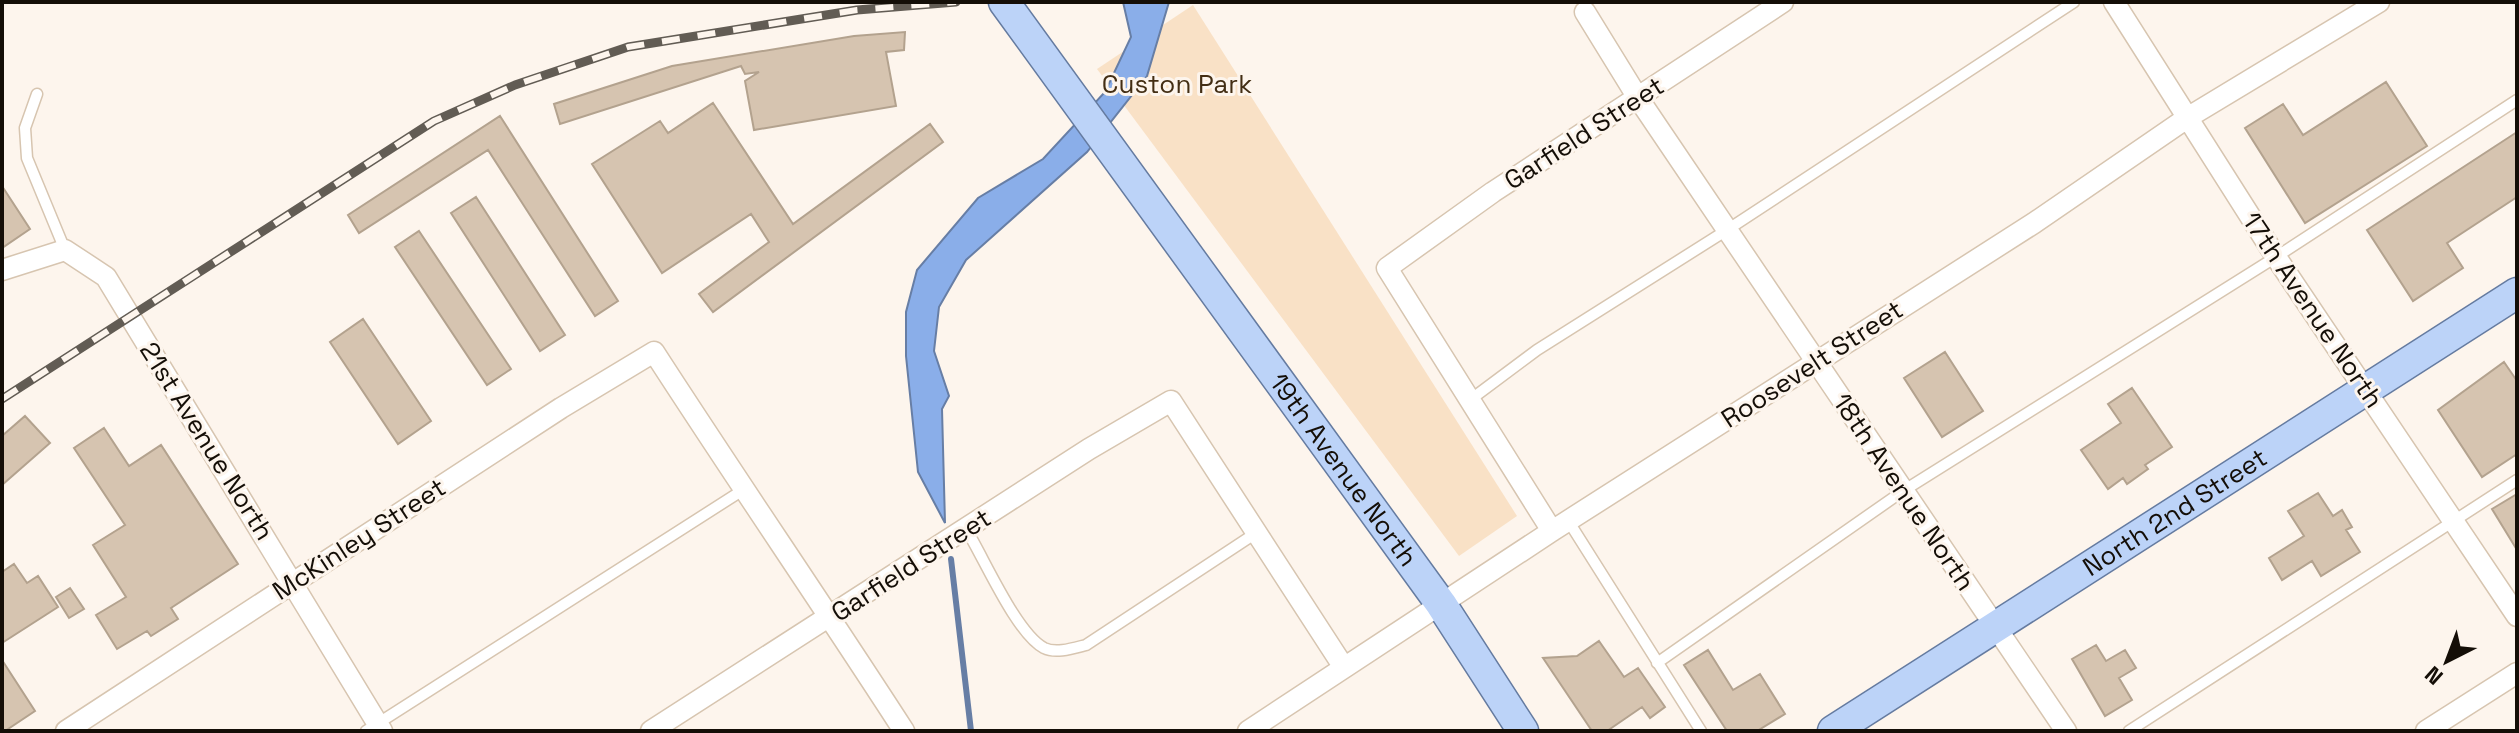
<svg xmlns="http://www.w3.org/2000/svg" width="2519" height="733" font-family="'Space Grotesk',sans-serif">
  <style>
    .green { fill: #f9e1c6 }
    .water { fill: #8aaee9; stroke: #677ea5; stroke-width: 2 }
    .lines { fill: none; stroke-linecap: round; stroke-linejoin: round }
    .stream { stroke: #677ea5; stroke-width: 6 }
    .building { fill: #d6c4b0; stroke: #b3a28e; stroke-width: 2 }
    .lane-casing { stroke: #d7c5b0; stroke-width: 13 }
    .street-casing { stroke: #d7c5b0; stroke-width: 23 }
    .primary-casing { stroke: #657ba0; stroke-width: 33 }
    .lane { stroke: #fff; stroke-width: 10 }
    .street { stroke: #fff; stroke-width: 20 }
    .primary { stroke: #bcd3f8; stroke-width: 30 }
    .rail-casing { stroke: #625c54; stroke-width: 9 }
    .rail { stroke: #fdf5ed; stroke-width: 6; stroke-dasharray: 18; stroke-linecap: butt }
    .labels { text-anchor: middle; stroke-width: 6; stroke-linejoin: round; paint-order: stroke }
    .park-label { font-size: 26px; fill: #432e14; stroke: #fdf5ed }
    .street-label { font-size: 26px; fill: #140e07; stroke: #fdf5ed }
  </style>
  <rect width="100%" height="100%" fill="#fdf5ed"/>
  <path class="green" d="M1193 5 1517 516 1459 556 1097 69Z"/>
  <path class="water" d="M1123 2H1169L1147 76 1087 152 966 260 939 307 934 351 949 396 942 409 945 523 918 472 906 356V312L917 270 978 198 1043 159 1105 92 1131 37Z"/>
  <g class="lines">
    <path class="stream" d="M951 559 971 731"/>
  </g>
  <path class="building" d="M905 32 904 50 886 52 896 106 754 130 745 81 759 72 745 74 741 66 560 124 554 104 672 66 854 36Z
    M2386 82 2427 146 2305 223 2245 128 2283 104 2303 135Z
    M713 103 793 224 930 124 943 142 713 312 699 294 769 242 751 214 662 273 592 164 660 121 668 133Z
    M500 116 618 301 595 316 488 150 359 233 348 215Z
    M2517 132V197L2447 243 2463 268 2413 301 2367 230Z
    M2 186 30 229 2 248Z
    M476 197 565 335 540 351 451 213Z
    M419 231 511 369 487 385 395 247Z
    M363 319 431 421 398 444 330 342Z
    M1945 352 1983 411 1942 437 1904 378Z
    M2504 362 2517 381V454L2482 477 2438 410Z
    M2132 388 2172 447 2145 465 2148 469 2127 484 2123 478 2108 489 2081 450 2121 423 2108 404Z
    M25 416 50 443 2 485V436Z
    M104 428 129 466 161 445 238 564 171 608 178 619 151 636 147 631 117 649 96 615 126 597 93 545 125 525 74 448Z
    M2318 493 2333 516 2342 510 2352 527 2346 530 2360 552 2321 576 2312 561 2282 580 2269 558 2304 536 2288 511Z
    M2517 494V550L2492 509Z
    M14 564 27 583 38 576 58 607 2 643V572Z
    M70 588 84 609 69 618 56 597Z
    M1599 641 1624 677 1638 668 1665 707 1650 718 1642 707 1607 731H1592L1543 658 1577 656Z
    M2096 645 2106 661 2125 650 2136 668 2119 678 2132 700 2105 716 2072 659Z
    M1708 650 1733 690 1760 674 1785 714 1757 731H1727L1684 665Z
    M2 660 35 711 5 731H2Z"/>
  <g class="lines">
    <g class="lane-casing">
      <path id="lane" d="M37 94 25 128 27 158 65 250
        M1470 400 1537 350 1727 230 2074 2
        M1569 522 1701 731
        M966 529C984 558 1016 633 1044 648 1056 654 1074 648 1086 645L1256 533
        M1657 663 1903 491 2276 257 2517 100
        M366 731 743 490
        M2129 731 2517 480"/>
    </g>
    <g class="street-casing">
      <path id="street" d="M2114 2 2276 257 2517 616
        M1585 12 1638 98 2066 731
        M2 270 65 250 106 277 382 731
        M1552 531 1387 268 1493 192 1783 2
        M66 731 561 408 654 352C736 479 822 604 904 731
        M651 731 1089 449 1171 401 1343 666
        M1248 731 1552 531 2034 223 2187 118 2379 2
        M2426 731 2517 673"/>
    </g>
    <g class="primary-casing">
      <g id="primary">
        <path id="s1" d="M1004 2 1441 604 1523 731"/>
        <path id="s2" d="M1833 731 2517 293"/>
      </g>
    </g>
    <use href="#lane" class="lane"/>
    <use href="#street" class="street"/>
    <use href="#primary" class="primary"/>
    <g class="rail-casing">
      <path id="rail" d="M2 399 434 121 515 85 628 47 857 10 956 2"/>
    </g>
    <use href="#rail" class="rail"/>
  </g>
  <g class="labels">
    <g class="park-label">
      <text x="1177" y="93">Custon Park</text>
    </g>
    <g class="street-label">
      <text transform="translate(1584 133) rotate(-33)" y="9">Garfield Street</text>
      <text transform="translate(2313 310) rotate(56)" y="9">17th Avenue North</text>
      <text transform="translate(1812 364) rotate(-33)" y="9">Roosevelt Street</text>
      <text transform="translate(207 441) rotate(58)" y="9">21st Avenue North</text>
      <text dy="9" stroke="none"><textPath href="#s1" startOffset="578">19th Avenue North</textPath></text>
      <text transform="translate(1904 492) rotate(56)" y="9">18th Avenue North</text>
      <text dy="9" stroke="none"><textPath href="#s2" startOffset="406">North 2nd Street</textPath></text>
      <text transform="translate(359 539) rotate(-33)" y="9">McKinley Street</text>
      <text transform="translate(911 565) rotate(-33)" y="9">Garfield Street</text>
    </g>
  </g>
  <rect width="2519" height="733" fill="none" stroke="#140e07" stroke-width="8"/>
  <g transform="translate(2447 661) rotate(222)" stroke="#fdf5ed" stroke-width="6" paint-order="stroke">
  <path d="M0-6L14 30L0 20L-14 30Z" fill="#140e07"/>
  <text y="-12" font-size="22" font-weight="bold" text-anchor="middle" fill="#140e07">N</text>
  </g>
</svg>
